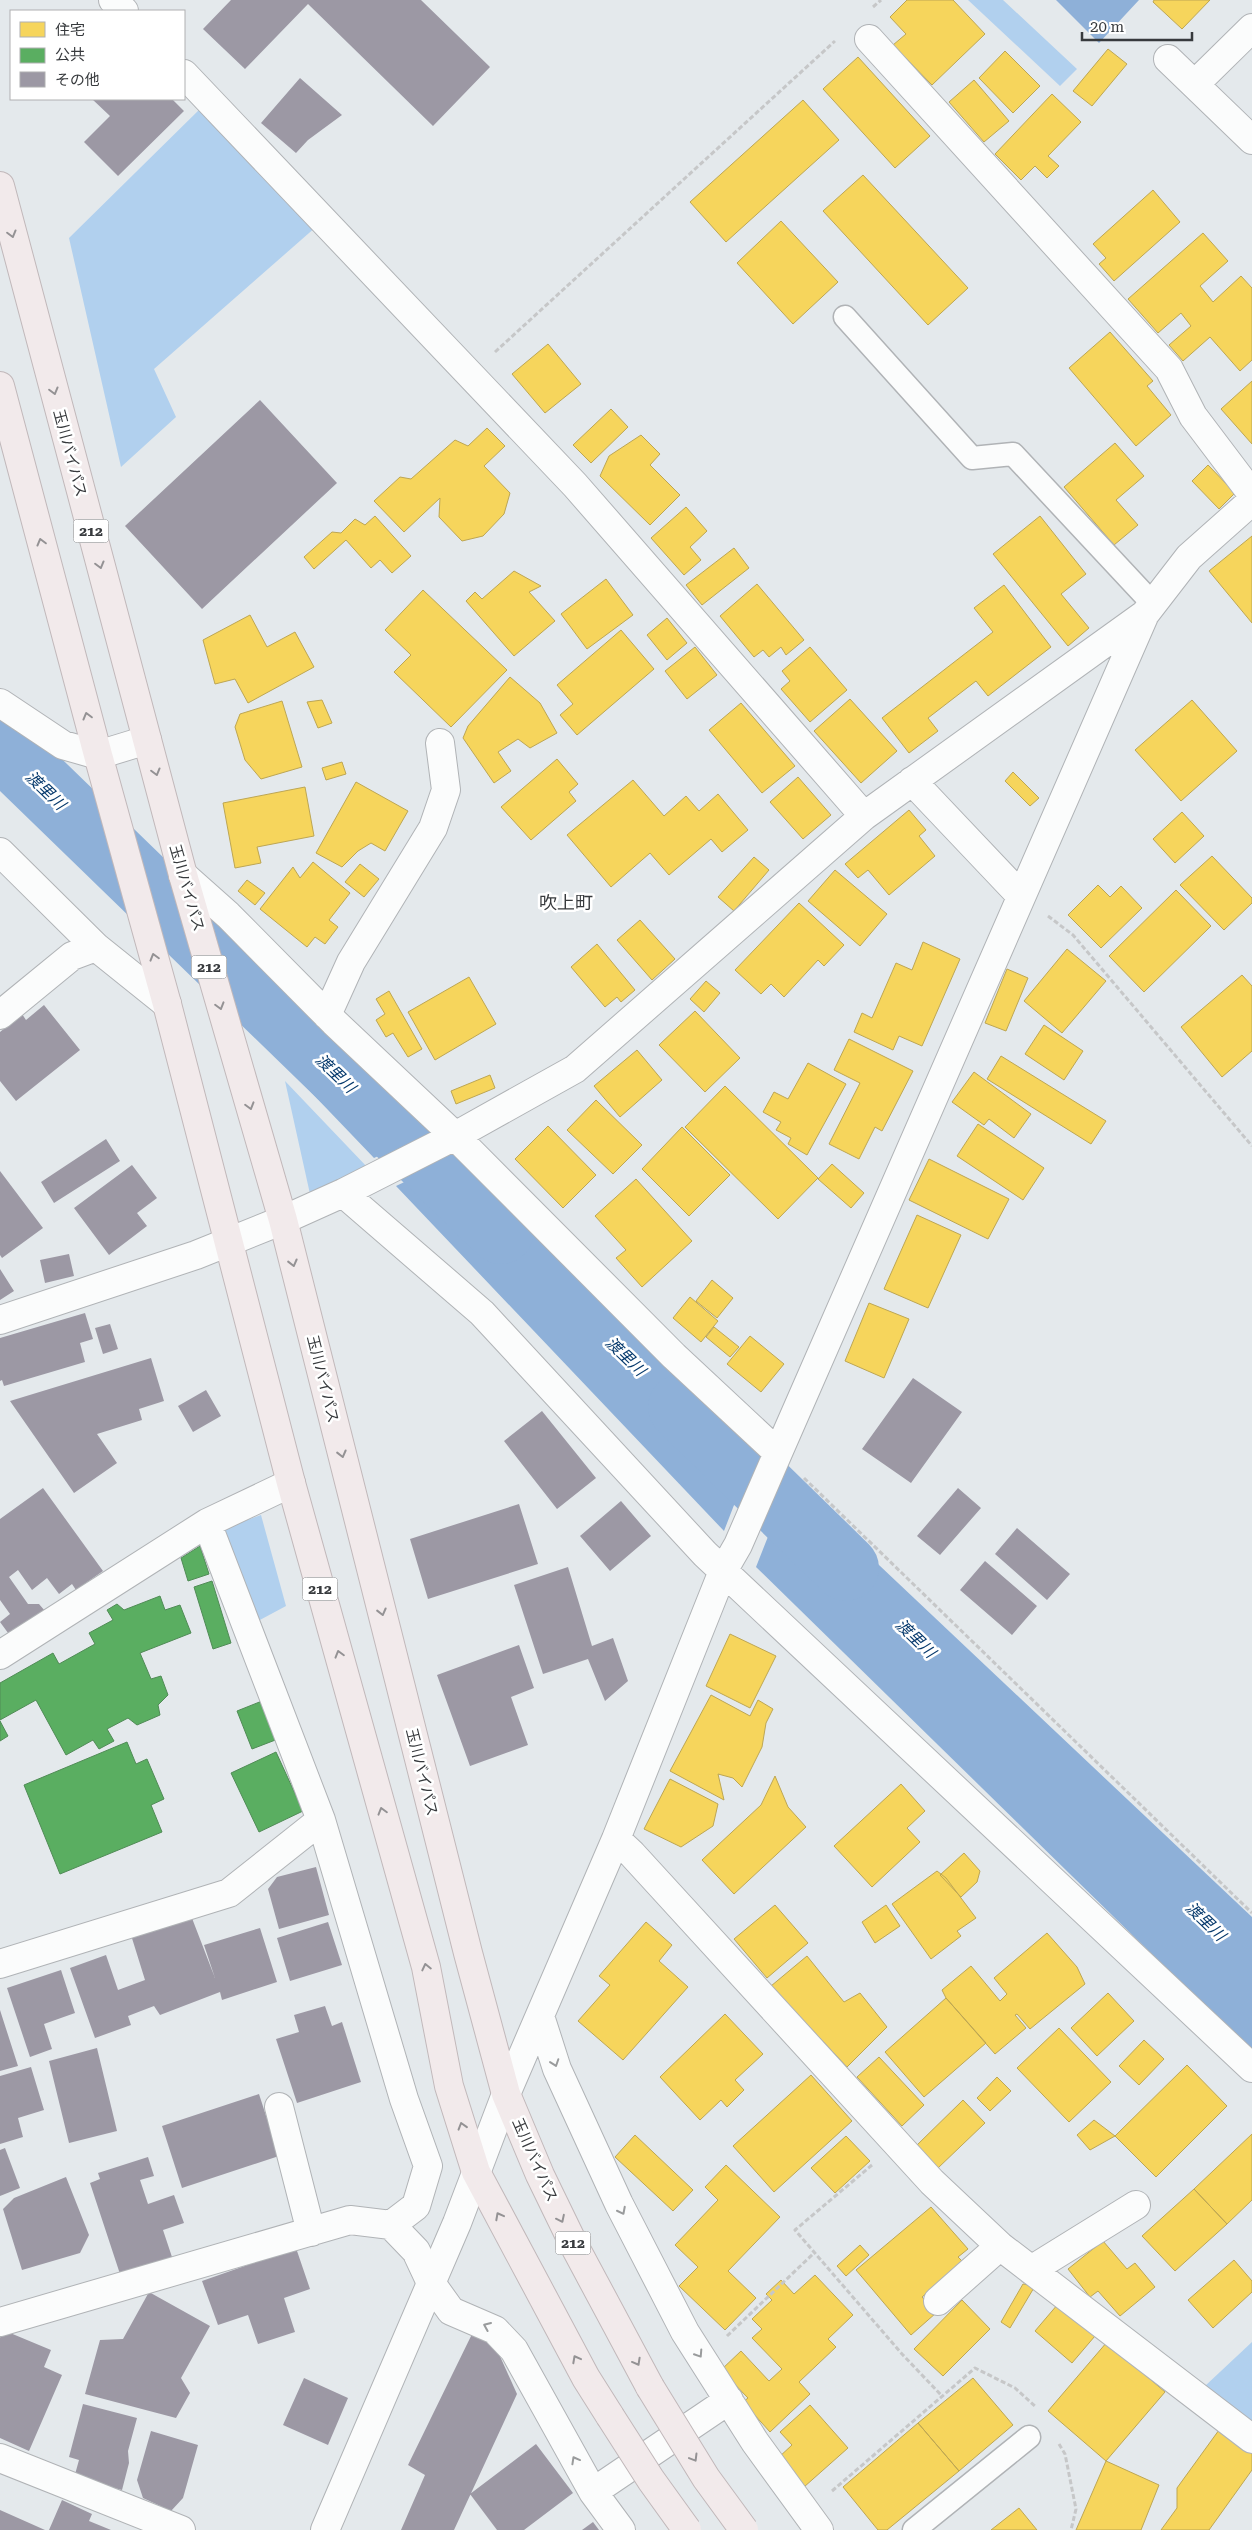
<svg xmlns="http://www.w3.org/2000/svg" width="1252" height="2530" font-family="'Roboto Serif','Noto Sans JP',serif">
  <style>
    .green { fill: #b1d0ee }
    .water { fill: #8eb0d8 }
    .homes { fill: #f6d55c; stroke: #bda653 }
    .public { fill: #5aae61; stroke: #508b56 }
    .lines { fill: none; stroke-linecap: round; stroke-linejoin: round }
    .river { stroke: #8eb0d8; stroke-width: 66 }
    .building { fill: #9c98a4 }
    .service-casing { stroke: #b0b3b6; stroke-width: 25 }
    .minor-casing { stroke: #b0b3b6; stroke-width: 30 }
    .tertiary-casing { stroke: #b0b3b6; stroke-width: 30 }
    .trunk-casing { stroke: #c1b8ba; stroke-width: 30 }
    .path { stroke: #c6c7c8; stroke-width: 3; stroke-dasharray: 5 2.5; stroke-linecap: butt }
    .service { stroke: #fbfcfc; stroke-width: 22 }
    .minor { stroke: #fbfcfc; stroke-width: 28 }
    .tertiary { stroke: #fbfcfc; stroke-width: 28 }
    .trunk { stroke: #f2eaeb; stroke-width: 28 }
    .trunk-bridge-casing { stroke: #c1b8ba; stroke-width: 30; stroke-linecap: butt }
    .trunk-bridge { stroke: #f2eaeb; stroke-width: 28 }
    .oneway { stroke: #949294 }
    .oneway2 { stroke: #999b9c }
    .labels { text-anchor: middle; stroke-width: 5; stroke-linejoin: round; paint-order: stroke }
    .shield { fill: #fff; stroke: #737577; stroke-width: 1 }
    .shield-label { font-size: 14px; font-weight: bold; fill: #373a3d }
    .street-label { font-size: 15px; fill: #373a3d; stroke: #fff }
    .water-label { font-size: 16px; font-style: italic; fill: #073a6d; stroke: #fff }
    .quarter-label { font-size: 18px; fill: #373a3d; stroke: #fff }
  </style>
  <rect width="100%" height="100%" fill="#e4e9ec"/>
  <path class="green" d="M968 0H1003L1077 69 1060 86Z
    M203 106 317 226 154 369 176 417 121 467 69 238Z
    M285 1081 368 1168 310 1194Z
    M261 1515 286 1606 258 1621 223 1529Z
    M1252 2342V2421L1205 2386Z"/>
  <path class="water" d="M1056 0H1139L1099 43Z
    M263 987 424 1135 374 1158 283 1063Z
    M455 1158 756 1448 724 1531 396 1186Z
    M790 1481 1252 1917V2052L756 1567Z"/>
  <path class="homes" d="M907 0H953L985 34 932 85 893 45 906 34 890 17Z
    M1154 0H1210L1182 29 1153 2Z
    M1108 49 1127 64 1092 106 1073 91Z
    M1005 51 1040 86 1013 113 979 78Z
    M858 57 930 136 895 168 823 89Z
    M974 80 1009 121 984 142 949 102Z
    M1052 94 1081 122 1048 156 1059 166 1047 178 1035 166 1021 180 995 154Z
    M803 100 839 140 726 242 690 202Z
    M863 175 968 288 928 325 823 211Z
    M1153 190 1180 222 1114 281 1099 264 1106 258 1093 244Z
    M781 221 838 282 793 324 737 263Z
    M1203 233 1228 261 1200 286 1213 302 1241 276 1252 288V360L1240 371 1210 337 1183 361 1169 345 1191 326 1181 313 1158 333 1128 299Z
    M1110 332 1153 381 1147 386 1171 415 1136 446 1069 368Z
    M548 344 581 384 545 413 512 374Z
    M1252 381V444L1221 409Z
    M611 409 628 427 591 463 573 445Z
    M487 428 505 446 484 466 510 493 504 514 483 536 462 541 439 517 440 498 404 532 374 501 400 477 411 479 455 440 468 446Z
    M641 435 660 454 650 465 680 495 650 525 600 476 609 456Z
    M1115 443 1144 476 1116 500 1138 525 1114 545 1064 487Z
    M1208 465 1235 493 1219 509 1192 481Z
    M686 507 707 531 690 547 701 560 684 575 651 538Z
    M375 516 411 556 392 573 380 560 371 568 346 540 314 569 304 557 332 532 341 533 355 519 365 525Z
    M1040 516 1086 574 1061 594 1089 628 1068 646 993 554Z
    M1252 536V623L1209 571Z
    M734 548 749 568 702 605 686 585Z
    M514 571 541 586 529 592 555 621 514 656 466 601 475 592 482 599Z
    M606 579 633 615 587 649 561 614Z
    M757 584 804 640 786 655 781 647 769 657 763 650 754 657 720 616Z
    M1004 585 1051 647 988 696 976 681 928 718 938 731 909 753 882 718 993 632 974 608Z
    M423 590 507 670 451 727 394 672 411 655 385 630Z
    M250 615 267 647 295 632 314 667 248 703 235 679 215 684 203 640Z
    M667 618 687 643 667 660 647 635Z
    M621 630 654 669 577 735 560 715 573 704 557 685Z
    M695 647 717 675 687 699 665 671Z
    M810 647 847 690 810 722 781 689 790 681 782 671Z
    M510 677 540 703 557 733 530 748 518 739 498 752 511 771 494 783 463 738 468 726Z
    M850 699 897 751 861 783 814 731Z
    M322 700 332 723 318 728 307 702Z
    M1192 700 1237 751 1181 801 1135 750Z
    M282 701 302 767 261 779 245 760 235 727 240 714Z
    M741 703 795 766 762 793 709 730Z
    M557 759 578 784 569 792 576 801 531 840 501 807Z
    M342 762 346 774 326 780 322 768Z
    M1013 772 1039 798 1030 806 1005 781Z
    M798 777 831 815 803 839 770 802Z
    M633 780 664 816 686 796 699 811 718 794 748 830 722 852 711 839 669 875 650 853 611 887 567 835Z
    M356 782 408 811 385 851 371 843 358 851 342 867 316 853Z
    M305 787 314 836 257 847 261 863 235 868 223 803Z
    M909 810 926 830 919 836 935 856 889 895 868 870 858 878 845 864Z
    M1182 812 1204 836 1175 863 1153 839Z
    M1212 856 1252 898V903L1224 930 1180 885Z
    M754 857 769 870 734 911 718 897Z
    M313 862 350 893 329 920 338 927 325 944 315 937 307 947 260 909 293 867 300 878Z
    M360 864 379 879 364 897 345 882Z
    M835 870 887 914 860 946 808 901Z
    M247 880 265 893 255 905 238 891Z
    M1098 885 1110 897 1121 886 1142 908 1101 948 1068 915Z
    M1176 890 1211 926 1144 992 1109 956Z
    M799 903 844 945 824 966 818 960 784 997 771 984 761 994 735 970Z
    M640 920 675 959 652 980 617 940Z
    M923 942 960 959 922 1046 899 1036 893 1050 854 1032 862 1013 872 1018 896 963 912 970Z
    M597 944 635 990 621 1002 617 997 605 1007 571 967Z
    M1067 949 1106 981 1062 1033 1024 1001Z
    M1007 969 1028 978 1006 1031 985 1023Z
    M1242 975 1252 986V1051L1222 1077 1181 1027Z
    M469 977 496 1024 435 1060 408 1012Z
    M706 981 720 993 704 1012 690 999Z
    M389 991 422 1049 408 1057 393 1033 386 1037 376 1020 385 1014 376 999Z
    M695 1011 740 1058 705 1092 659 1045Z
    M1044 1025 1083 1051 1064 1080 1025 1054Z
    M849 1039 913 1071 882 1131 875 1127 859 1159 829 1144 860 1083 834 1070Z
    M637 1050 662 1080 620 1117 594 1086Z
    M1001 1056 1106 1121 1091 1144 987 1079Z
    M808 1063 846 1084 807 1155 788 1144 791 1138 776 1130 781 1122 763 1112 774 1092 788 1099Z
    M974 1072 1031 1114 1014 1138 989 1119 984 1125 952 1102Z
    M490 1075 495 1088 456 1104 451 1091Z
    M725 1086 818 1178 778 1219 685 1127Z
    M596 1100 642 1145 613 1174 567 1130Z
    M978 1124 1044 1168 1023 1200 957 1156Z
    M548 1126 596 1175 563 1208 515 1159Z
    M682 1127 730 1175 689 1216 642 1169Z
    M929 1159 1009 1199 988 1239 909 1200Z
    M832 1164 864 1193 851 1208 818 1179Z
    M636 1179 692 1241 642 1287 616 1258 626 1250 595 1216Z
    M917 1215 961 1235 928 1308 884 1289Z
    M712 1280 733 1298 717 1318 696 1301Z
    M690 1297 718 1321 701 1342 673 1318Z
    M869 1303 909 1319 884 1378 845 1361Z
    M714 1327 739 1347 730 1357 706 1337Z
    M750 1336 784 1364 761 1392 727 1364Z
    M730 1634 776 1656 750 1708 706 1686Z
    M711 1695 750 1716 758 1700 773 1709 766 1723 762 1747 742 1787 733 1778 718 1774 724 1800 670 1771Z
    M775 1776 788 1807 806 1827 734 1894 702 1860 761 1805Z
    M670 1779 718 1804 713 1826 681 1847 644 1829Z
    M901 1784 925 1811 907 1828 920 1842 872 1887 834 1846Z
    M964 1853 980 1871 977 1882 961 1897 940 1875Z
    M937 1871 946 1878 976 1918 957 1931 961 1936 931 1959 892 1904Z
    M775 1905 808 1943 767 1978 734 1939Z
    M886 1905 900 1926 875 1943 862 1922Z
    M646 1922 672 1945 659 1961 688 1987 623 2060 578 2021 610 1985 599 1976Z
    M1047 1933 1077 1967 1085 1984 1030 2029 1017 2014 1015 2015 1026 2028 995 2054 946 1998 942 1990 971 1966 1000 2001 1007 1994 994 1978Z
    M807 1956 844 2002 860 1993 887 2027 847 2067 771 1986Z
    M1108 1993 1134 2021 1097 2056 1071 2028Z
    M946 1998 986 2043 924 2097 885 2052Z
    M725 2014 763 2054 735 2080 744 2090 727 2107 721 2100 700 2120 660 2077Z
    M1059 2028 1111 2082 1069 2122 1017 2068Z
    M1144 2040 1164 2059 1139 2085 1119 2066Z
    M879 2057 924 2105 902 2126 857 2077Z
    M1187 2065 1227 2106 1156 2177 1115 2136Z
    M811 2075 852 2121 774 2192 733 2146Z
    M997 2077 1011 2091 990 2111 977 2098Z
    M963 2100 985 2123 938 2168 916 2146Z
    M1094 2120 1115 2136 1090 2150 1077 2135Z
    M1252 2134V2200L1227 2224 1194 2189Z
    M635 2135 693 2190 673 2211 615 2157Z
    M846 2136 870 2161 835 2193 811 2168Z
    M726 2165 780 2217 728 2271 756 2298 725 2330 679 2286 698 2267 675 2245 718 2200 705 2187Z
    M1194 2189 1227 2224 1175 2271 1142 2236Z
    M931 2207 968 2249 958 2257 963 2262 922 2297 936 2313 911 2335 856 2270Z
    M1103 2241 1127 2269 1135 2263 1155 2287 1120 2316 1098 2291 1090 2297 1068 2269Z
    M860 2245 869 2255 846 2276 837 2266Z
    M1234 2260 1252 2281V2292L1213 2328 1188 2300Z
    M815 2275 853 2315 828 2339 836 2347 799 2382 810 2394 770 2432 743 2402 748 2398 721 2370 741 2351 769 2381 782 2369 752 2338 762 2329 752 2319 772 2300 766 2294 781 2280 794 2294Z
    M1023 2284 1035 2286 1010 2328 1001 2322Z
    M962 2300 990 2329 943 2376 914 2349Z
    M1058 2304 1095 2336 1072 2363 1035 2331Z
    M1107 2342 1165 2392 1106 2461 1048 2411Z
    M973 2378 1013 2425 959 2471 918 2423Z
    M810 2405 848 2448 804 2487 778 2458 792 2445 780 2432Z
    M918 2423 959 2471 887 2530H878L843 2487Z
    M1219 2430 1252 2453V2470L1209 2530H1161L1177 2508V2488Z
    M1106 2461 1159 2485 1141 2530H1076Z
    M1019 2508 1037 2530H991Z"/>
  <path class="public" d="M200 1546 209 1574 188 1581 181 1558Z
    M212 1581 231 1643 213 1649 194 1587Z
    M160 1596 165 1610 180 1605 191 1633 140 1653 151 1679 161 1676 168 1695 158 1705 160 1715 137 1725 128 1718 107 1729 114 1741 99 1749 93 1740 66 1755 36 1700 0 1720V1683L53 1653 59 1664 95 1644 89 1633 113 1620 107 1610 117 1604 124 1610Z
    M262 1701 278 1739 252 1749 237 1711Z
    M0 1721 8 1736 0 1741Z
    M127 1742 136 1764 147 1759 164 1799 151 1805 162 1832 60 1874 24 1785Z
    M276 1752 303 1811 259 1832 231 1773Z"/>
  <g class="lines">
    <path class="river" d="M0 745 501 1231
      M681 1407 846 1568"/>
  </g>
  <path class="building" d="M231 0H421L490 67 433 126 308 4 245 69 203 29Z
    M300 78 342 115 308 140 296 153 261 123Z
    M92 99H172L184 111 118 176 84 142 110 116Z
    M260 400 337 483 202 609 125 526Z
    M44 1005 80 1050 16 1101 0 1081V1032L22 1014 26 1020Z
    M106 1139 120 1161 54 1203 41 1182Z
    M132 1165 157 1198 137 1213 147 1226 109 1255 74 1208Z
    M0 1171 43 1228 2 1258 0 1255Z
    M69 1254 74 1276 45 1283 40 1260Z
    M0 1269 14 1291 0 1300Z
    M85 1313 93 1339 80 1343 85 1362 4 1386 2 1380 0 1381V1338Z
    M110 1324 118 1349 103 1354 95 1328Z
    M151 1358 164 1401 139 1409 142 1420 97 1434 117 1463 74 1493 10 1401Z
    M913 1378 962 1412 911 1483 862 1449Z
    M206 1390 221 1416 193 1432 178 1406Z
    M542 1411 596 1478 557 1509 504 1441Z
    M43 1488 103 1571 76 1590 72 1584 59 1594 47 1578 32 1590 18 1570 9 1577 28 1604H39L45 1611 11 1637 0 1622 10 1614 0 1600V1519Z
    M958 1488 981 1508 940 1555 917 1536Z
    M621 1501 651 1536 610 1571 580 1536Z
    M519 1504 538 1564 428 1599 410 1539Z
    M1017 1528 1070 1574 1047 1600 995 1554Z
    M985 1561 1037 1606 1012 1635 960 1590Z
    M568 1567 592 1646 613 1638 628 1681 605 1701 588 1659 543 1674 514 1585Z
    M519 1645 534 1688 511 1697 528 1745 470 1766 437 1675Z
    M316 1867 329 1915 279 1929 268 1889 277 1877Z
    M190 1913 215 1978 204 1945 260 1928 277 1982 222 2000 220 1992 160 2015 154 2006 128 2016 131 2025 95 2038 70 1968 106 1955 118 1990 145 1980 131 1935Z
    M328 1922 342 1965 290 1981 277 1938Z
    M61 1970 75 2013 44 2024 52 2049 30 2057 7 1988Z
    M325 2006 332 2026 342 2022 361 2082 297 2103 276 2039 299 2032 294 2015Z
    M0 2010 18 2066 0 2071Z
    M97 2048 117 2131 69 2143 49 2061Z
    M31 2067 44 2110 18 2118 23 2137 0 2144V2076Z
    M259 2094 279 2156 182 2188 162 2126Z
    M5 2148 20 2188 0 2196V2150Z
    M148 2157 154 2176 140 2180 148 2204 174 2195 184 2223 163 2230 172 2257 120 2274 90 2183 100 2179 98 2173Z
    M66 2177 89 2235 80 2253 22 2270 3 2209 14 2198Z
    M296 2248 310 2289 284 2298 295 2332 258 2344 248 2315 218 2325 202 2281Z
    M149 2292 210 2326 181 2378 190 2393 176 2418 85 2394 100 2340 123 2339Z
    M3 2330 51 2350 44 2367 62 2375 29 2451 0 2438V2338Z
    M473 2332 494 2343 517 2394 454 2530H401L425 2475 408 2465Z
    M304 2378 348 2398 328 2445 283 2425Z
    M83 2404 137 2418 128 2451 129 2463 122 2490 74 2478 79 2460 69 2457Z
    M151 2431 198 2445 183 2498 171 2511 143 2498 137 2480Z
    M536 2444 573 2493 524 2530H497L470 2494Z
    M62 2500 92 2514 89 2521 111 2530H49Z
    M0 2510 45 2530H0Z
    M593 2522 599 2530H582Z"/>
  <g class="lines">
    <g class="service-casing">
      <path id="service" d="M845 317 972 458 1013 454 1153 604
        M914 2530 1029 2437"/>
    </g>
    <g class="minor-casing">
      <path id="minor" d="M113 0 124 11
        M869 39 1169 369 1193 416 1252 494
        M1168 59 1252 140
        M184 74 575 485 864 816
        M1195 84 1252 28
        M0 703 63 745 98 755 147 740
        M912 781 1021 896
        M0 852 96 947 167 1004
        M183 875 228 915 334 1022 455 1136 674 1356 778 1453
        M0 1015 72 956 96 947
        M327 1015 351 962 433 828 446 790 440 743
        M343 1193 482 1313 705 1554 1252 2068
        M0 1320 196 1255 283 1220 343 1193 455 1136 575 1069 864 816 1145 614 1189 557 1252 501
        M207 1523 321 1820 404 2099 428 2166 416 2206 391 2225
        M0 1655 207 1523 291 1483
        M616 1839 632 1854 932 2182 1000 2246 1252 2439
        M0 1964 229 1893 321 1820
        M540 2016 557 2069 619 2204 685 2332 755 2442 819 2530
        M506 2094 616 1839 723 1571 738 1545 778 1453 1145 614
        M279 2107 311 2232
        M1031 2270 1136 2205
        M938 2301 1000 2246
        M0 2322 350 2220 391 2225 416 2251 431 2283 451 2311 495 2330 514 2350 593 2492 621 2530
        M0 2458 181 2530
        M593 2492 729 2400"/>
    </g>
    <g class="tertiary-casing">
      <path id="tertiary" d="M325 2530 457 2223 506 2094"/>
    </g>
    <g class="trunk-casing">
      <path id="trunk" d="M0 186 183 875 283 1220 468 1953 506 2094 540 2175 575 2247 650 2387
        M0 386 98 755 167 1004 291 1483 426 1967 449 2086 476 2172 586 2378 610 2416"/>
    </g>
    <path class="path" d="M873 7 881 0
      M495 352 835 41
      M1048 916 1073 935 1252 1146
      M804 1478 1252 1913
      M872 2165 795 2230 902 2354 942 2396
      M727 2336 814 2253
      M1059 2444 1065 2454 1076 2509 1071 2530
      M832 2491 975 2368 1015 2388 1036 2407"/>
    <use href="#service" class="service"/>
    <use href="#minor" class="minor"/>
    <use href="#tertiary" class="tertiary"/>
    <use href="#trunk" class="trunk"/>
    <g class="trunk-bridge-casing">
      <path id="trunk-bridge" d="M650 2387 706 2478 744 2530
        M610 2416 651 2480 687 2530"/>
    </g>
    <use href="#trunk-bridge" class="trunk-bridge"/>
  </g>
  <defs><path id="oneway-chevron" d="M-2-3.5L2.5 0L-2 3.5" fill="none" stroke-width="1.6" stroke-linecap="round" stroke-linejoin="round" transform="scale(1.25)"/></defs>
  <g class="oneway">
    <use href="#oneway-chevron" transform="translate(12 234) rotate(75)"/>
    <use href="#oneway-chevron" transform="translate(54 391) rotate(75)"/>
    <use href="#oneway-chevron" transform="translate(41 542) rotate(-105)"/>
    <use href="#oneway-chevron" transform="translate(100 565) rotate(75)"/>
    <use href="#oneway-chevron" transform="translate(87 716) rotate(-105)"/>
    <use href="#oneway-chevron" transform="translate(156 772) rotate(75)"/>
    <use href="#oneway-chevron" transform="translate(154 957) rotate(-106)"/>
    <use href="#oneway-chevron" transform="translate(220 1006) rotate(74)"/>
    <use href="#oneway-chevron" transform="translate(250 1106) rotate(74)"/>
    <use href="#oneway-chevron" transform="translate(293 1263) rotate(76)"/>
    <use href="#oneway-chevron" transform="translate(342 1454) rotate(76)"/>
    <use href="#oneway-chevron" transform="translate(382 1612) rotate(76)"/>
    <use href="#oneway-chevron" transform="translate(339 1654) rotate(-106)"/>
    <use href="#oneway-chevron" transform="translate(382 1811) rotate(-106)"/>
    <use href="#oneway-chevron" transform="translate(426 1967) rotate(-103)"/>
    <use href="#oneway-chevron" transform="translate(462 2126) rotate(-107)"/>
    <use href="#oneway-chevron" transform="translate(499 2216) rotate(-118)"/>
    <use href="#oneway-chevron" transform="translate(561 2219) rotate(64)"/>
    <use href="#oneway-chevron" transform="translate(576 2359) rotate(-118)"/>
    <use href="#oneway-chevron" transform="translate(637 2362) rotate(61)"/>
    <use href="#oneway-chevron" transform="translate(694 2458) rotate(59)"/>
  </g>
  <g class="oneway2">
    <use href="#oneway-chevron" transform="translate(555 2063) rotate(71)"/>
    <use href="#oneway-chevron" transform="translate(622 2211) rotate(63)"/>
    <use href="#oneway-chevron" transform="translate(487 2326) rotate(-157)"/>
    <use href="#oneway-chevron" transform="translate(699 2354) rotate(57)"/>
    <use href="#oneway-chevron" transform="translate(575 2460) rotate(-119)"/>
  </g>
  <g class="labels">
    <g class="shield">
      <rect x="73.5" y="519.5" width="35" height="23" rx="4"/>
      <rect x="191.5" y="955.5" width="35" height="23" rx="4"/>
      <rect x="302.5" y="1577.5" width="35" height="23" rx="4"/>
      <rect x="555.5" y="2231.5" width="35" height="23" rx="4"/>
    </g>
    <g class="shield-label">
      <text x="91" y="536">212</text>
      <text x="209" y="972">212</text>
      <text x="320" y="1594">212</text>
      <text x="573" y="2248">212</text>
    </g>
    <g class="street-label">
      <text transform="translate(70 453) rotate(75)" y="5">玉川バイパス</text>
      <text transform="translate(187 888) rotate(74)" y="5">玉川バイパス</text>
      <text transform="translate(323 1379) rotate(76)" y="5">玉川バイパス</text>
      <text transform="translate(422 1772) rotate(76)" y="5">玉川バイパス</text>
      <text transform="translate(535 2160) rotate(66)" y="5">玉川バイパス</text>
    </g>
    <g class="water-label">
      <text transform="translate(46 790) rotate(44)" y="6">渡里川</text>
      <text transform="translate(336 1073) rotate(44)" y="6">渡里川</text>
      <text transform="translate(626 1356) rotate(44)" y="6">渡里川</text>
      <text transform="translate(916 1638) rotate(44)" y="6">渡里川</text>
      <text transform="translate(1206 1921) rotate(44)" y="6">渡里川</text>
    </g>
    <g class="quarter-label">
      <text x="566" y="909">吹上町</text>
    </g>
  </g>
  <rect x="10" y="10" width="175" height="90" fill="#ffffff" stroke="#afb0b1"/>
  <rect x="20" y="22" width="25" height="15" fill="#f6d55c" stroke="#afb0b1"/>
  <text x="55" y="35" font-size="15" fill="#373a3d">住宅</text>
  <rect x="20" y="48" width="25" height="15" fill="#5aae61" stroke="#afb0b1"/>
  <text x="55" y="60" font-size="15" fill="#373a3d">公共</text>
  <rect x="20" y="72" width="25" height="15" fill="#9c98a4" stroke="#afb0b1"/>
  <text x="55" y="85" font-size="15" fill="#373a3d">その他</text>
  <path d="M1082 32v8h110v-8" fill="none" stroke="#373a3d" stroke-width="2.5"/>
  <text x="1090" y="32" font-size="15" fill="#373a3d" stroke="#ffffff" stroke-width="4" paint-order="stroke">20 m</text>
</svg>
